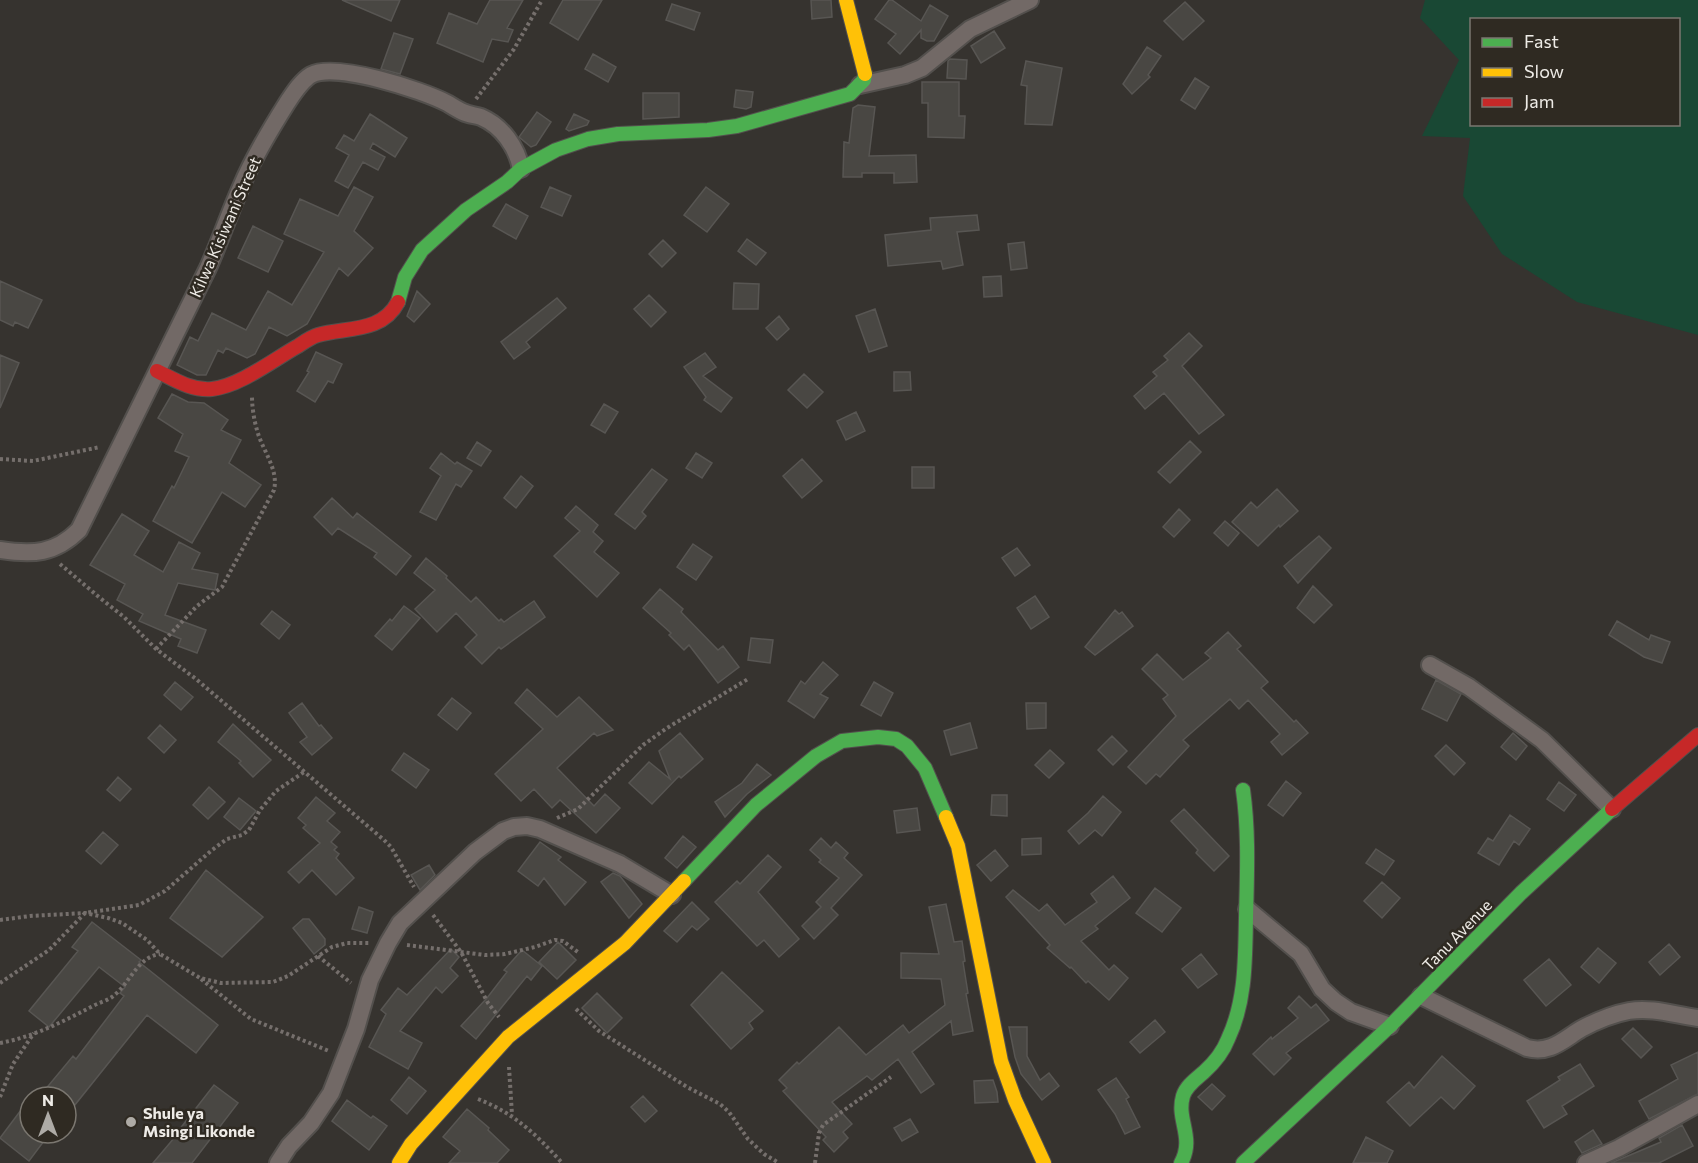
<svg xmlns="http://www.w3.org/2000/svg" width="1698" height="1163" font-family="Commissioner,sans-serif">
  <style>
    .green { fill: #194834; fill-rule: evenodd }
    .building { fill: #494743; stroke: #585653; stroke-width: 1.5 }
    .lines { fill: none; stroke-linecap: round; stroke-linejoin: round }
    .street-casing { stroke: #53504d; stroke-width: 20 }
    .fast-casing { stroke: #53504d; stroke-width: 16 }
    .slow-casing { stroke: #53504d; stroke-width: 16 }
    .jam-casing { stroke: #53504d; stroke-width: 16 }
    .path { stroke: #756f6c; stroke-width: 4; stroke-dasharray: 3 3; stroke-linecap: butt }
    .street { stroke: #726966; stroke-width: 16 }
    .fast { stroke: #4caf50; stroke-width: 14 }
    .slow { stroke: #ffc107; stroke-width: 14 }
    .jam { stroke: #c62828; stroke-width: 14 }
    .poi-dot { fill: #aeaba6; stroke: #2f2a22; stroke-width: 2 }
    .labels { text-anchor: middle; stroke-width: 5; stroke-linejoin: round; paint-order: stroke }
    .street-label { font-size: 16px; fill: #eeebe6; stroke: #2f2a22 }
    .poi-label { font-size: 16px; font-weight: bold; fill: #eeebe6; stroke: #2f2a22; text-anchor: start }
  </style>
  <rect width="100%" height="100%" fill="#36332f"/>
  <path class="green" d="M1425 0H1698V335L1577 302 1502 254 1463 196 1470 138 1422 136 1459 60 1420 18ZM1472 20H1678V124H1472Z"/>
  <path class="building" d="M342 0H400L391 21Z
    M490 0H523L507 28 513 30 508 42 492 39 483 62 437 43 449 13 477 24Z
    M563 0H602L578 40 550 23Z
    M811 0H831L832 17 812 19Z
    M889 0H892L921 21 930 5 948 16 934 41H927L921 38V30L900 54 888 43 896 34 875 19Z
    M1185 2 1204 21 1183 40 1164 21Z
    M672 4 700 13 694 30 666 20Z
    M994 31 1005 48 981 63 971 46Z
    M394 33 413 39 400 74 381 69Z
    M1147 47 1161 56 1148 75 1150 77 1132 94 1123 84Z
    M593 54 616 67 608 82 585 69Z
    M950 59 967 60 966 79 947 78 948 61Z
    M1026 61 1062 68 1052 125 1025 124 1027 86 1021 85Z
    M1195 78 1209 87 1195 109 1181 100Z
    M922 82H959V116H965L964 138 928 137V103H922Z
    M736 90 753 92 751 107 746 109 734 107Z
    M643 93H679V117L643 119Z
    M858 105 875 107 869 156 916 155 917 182 894 183V173H862V177H843L844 142 849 143 853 108Z
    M537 112 551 122 536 145 531 147 519 137Z
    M370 114 407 138 395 157 373 143 370 149 385 157 378 170 363 162 348 188 335 181 349 155 336 148 344 135 354 141Z
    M574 114 589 121 587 125 569 131 566 129Z
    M354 187 373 197 354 231 373 248 348 276 339 268 307 324 287 336 269 327 255 354 247 358 226 348 223 353 218 350 206 375H197L177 365 190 337 198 341 212 313 246 330 268 291 292 305 324 252 284 234 300 199 338 216Z
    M550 187 571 196 562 216 541 207Z
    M706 187 729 204 707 232 684 215Z
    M506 204 528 216 516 239 493 226Z
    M977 215 979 230 957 232 963 265 943 269 941 261 888 266 885 235 931 230 930 218Z
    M253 226 283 241 268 272 238 258Z
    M747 239 766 253 756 265 738 251Z
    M663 240 676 253 662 267 649 254Z
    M1024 242 1027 268 1011 270 1008 244Z
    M1001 276 1002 296 984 297 983 277Z
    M0 281 42 300 28 328 15 322 13 326 0 320Z
    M734 283 759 284 758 309H733Z
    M417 291 430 304 414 322 407 316Z
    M649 295 666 312 651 327 634 309Z
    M557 298 566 308 526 342 530 347 514 359 501 342Z
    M875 309 887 346 869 352 856 316Z
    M779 316 789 329 777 340 766 328Z
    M1189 333 1202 346 1182 366 1224 415 1199 434 1164 393 1145 409 1134 396 1157 376 1153 372 1168 360 1164 356Z
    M316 352 342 364 333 383 328 381 315 402 297 391 309 372 307 371Z
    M705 353 716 367 703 376 732 398 721 412 704 400 706 397 684 367Z
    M0 355 19 363 0 408Z
    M894 372H910L911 390 894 391Z
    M804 374 823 392 807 408 788 390Z
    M172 394 188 402 204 403 228 420 221 430 241 440 229 463 261 485 245 507 222 492 192 543 153 521 172 486 174 488 189 457 175 451 183 434 158 418Z
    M604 404 618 412 605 433 591 425Z
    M856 412 865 431 846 440 837 421Z
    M1190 441 1201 452 1170 483 1158 472Z
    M477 442 491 451 481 466 467 458Z
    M441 453 455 464 457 462 472 471 461 487 456 484 436 520 420 512 441 476 430 468Z
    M696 453 712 463 702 478 686 468Z
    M802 459 822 481 802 498 783 476Z
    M912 467H934V488H912Z
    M652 469 667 480 642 512 646 516 635 529 615 514Z
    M521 476 533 486 516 508 504 498Z
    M1277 489 1298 511 1280 527 1279 525 1258 546 1232 522 1251 502 1257 508Z
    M332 498 353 518 357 513 411 556 396 575 374 557 377 553 338 528 332 535 314 517Z
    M576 506 598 525 593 532 603 541 594 552 619 573 597 597 554 556 580 531 565 518Z
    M1179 509 1190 520 1174 537 1163 527Z
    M122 514 149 531 134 555 163 572 179 542 200 553 192 569 218 574 215 590 178 583 165 615 206 630 197 653 178 646 181 639 139 621 143 614 117 600 125 584 90 565Z
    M1225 521 1239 533 1228 546 1214 533Z
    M1319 536 1331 548 1298 583 1284 566Z
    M693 544 712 557 696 580 677 567Z
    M1017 548 1030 565 1015 576 1002 558Z
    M426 558 447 576 446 578 471 602 476 597 499 621 501 619 504 622 534 601 545 617 501 649 499 647 482 664 465 647 477 635 456 613 437 632 415 609 435 590 414 573Z
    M1313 586 1332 605 1314 623 1297 608Z
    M660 589 683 609 681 612 718 650 723 646 739 667 718 683 689 645 684 650 669 635 671 633 643 608Z
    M1035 596 1049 617 1031 629 1017 608Z
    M404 606 420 618 392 650 375 636 390 619 392 621Z
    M1115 610 1119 614 1122 612 1133 626 1095 655 1085 647Z
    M272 611 290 625 279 639 261 624Z
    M1617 621 1649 640 1651 635 1670 642 1662 663 1644 657 1609 635Z
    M1228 632 1241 646 1237 649 1268 682 1261 688 1294 722 1296 720 1308 733 1282 755 1271 742 1280 734 1248 700 1239 709 1230 699 1183 740 1189 746 1160 777 1156 774 1146 784 1128 767 1176 716 1163 699 1168 695 1142 669 1157 654 1183 680 1211 658 1205 653Z
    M751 638 773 640 770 663 748 660Z
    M823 662 838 675 820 694 828 698 814 718 788 701 801 681 805 684Z
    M1436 680 1461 694 1447 721 1422 709Z
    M175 682 193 697 181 710 164 695Z
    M874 682 893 693 881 716 861 705Z
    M527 689 557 717 579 697 613 730 597 736 594 733 557 768 594 806 605 794 620 808 596 833 560 800 552 808 534 789 521 801 495 774 543 729 515 703Z
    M452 698 471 713 457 730 438 715Z
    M302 703 319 726 321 725 332 738 312 755 300 742 307 737 289 713Z
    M1026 703H1046V728L1027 729Z
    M970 723 977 748 951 755 944 731Z
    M233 724 271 760 253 777 239 763 241 761 218 742Z
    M160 725 176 740 164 753 148 738Z
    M680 733 703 759 681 778 679 776 652 804 629 783 649 762 670 779 659 751Z
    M1513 733 1527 746 1516 760 1501 747Z
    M1112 736 1127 751 1113 765 1098 750Z
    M1446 745 1465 763 1454 775 1435 756Z
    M1050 750 1064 763 1049 778 1035 765Z
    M404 753 429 770 416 788 392 770Z
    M757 764 771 775 747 794 725 817 715 802 742 783Z
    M118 777 131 789 120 801 107 790Z
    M1286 781 1301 793 1283 816 1268 805Z
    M1559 782 1576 795 1564 811 1547 799Z
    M209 787 225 802 208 819 193 805Z
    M992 795H1007V816L991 815Z
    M1103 796 1121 812 1102 836 1095 830 1079 844 1068 831 1088 813Z
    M316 797 335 813 327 821 340 832 331 842 337 847 334 850 339 854 336 858 354 878 336 895 312 870 299 883 288 872 320 843 303 828 306 825 298 818Z
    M239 798 256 811 240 830 224 817Z
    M917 808 920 830 897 833 894 811Z
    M1184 809 1229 856 1214 871 1196 853 1198 850 1171 821Z
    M1510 815 1530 829 1519 845 1514 841 1499 865 1478 853 1488 838 1493 841Z
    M103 832 118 845 101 864 86 851Z
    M683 836 696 847 677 868 665 858Z
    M821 838 831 848 836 842 848 853 844 858 862 875 831 908 838 915 814 939 802 926 821 907 816 902 839 878 819 862 821 860 810 850Z
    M1041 838V854L1022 855V839Z
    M540 842 561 857 558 860 586 882 565 905 544 878 538 886 518 871Z
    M1376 849 1394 861 1384 875 1366 863Z
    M995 850 1008 866 991 881 977 865Z
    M768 855 781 867 758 892 799 939 779 957 764 940 757 946 715 902 737 881 740 884Z
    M429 865 435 875 420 890 411 875Z
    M206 870 263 917 222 957 170 918Z
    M613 873 620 876 642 904 629 918 601 882Z
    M1113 876 1130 898 1095 926 1098 929 1081 941 1109 970 1114 965 1128 978 1109 1000 1088 981 1086 983 1071 967 1070 968 1047 948 1050 945 1006 897 1013 890 1039 911 1047 904 1065 925 1097 902 1091 894Z
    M1382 882 1400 898 1382 918 1364 901Z
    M1155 888 1181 908 1162 932 1136 913Z
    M692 902 709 919 697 930 692 926 677 942 664 931Z
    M946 904 954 942 962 941 965 961 963 962 968 993 966 994 973 1031 953 1035 951 1021 912 1052 934 1084 921 1093 898 1059 872 1080 867 1076 832 1102 852 1124 843 1132 848 1138 834 1152 823 1140 826 1137 783 1091 787 1088 779 1080 797 1062 799 1064 839 1027 866 1055 903 1025 909 1033 945 1005 941 979 901 978V953L939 954 929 907Z
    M359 907 373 912 367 933 352 929Z
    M303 919H309L325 939V945L314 954 293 928Z
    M92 922 141 960 139 962 218 1025 196 1053 147 1015 66 1116V1097H39L73 1056 76 1059 124 996 120 993 125 987 99 967 49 1027 29 1011 78 951 72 947Z
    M558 942 576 960 557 979 539 962Z
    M1669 944 1680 957 1660 975 1649 962Z
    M1598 948 1616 963 1599 983 1581 967Z
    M451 949 459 957 450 968 458 976 442 993 436 987 400 1031 422 1043 408 1069 369 1047 386 1014 381 1010 398 988 407 995Z
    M522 950 542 966 531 980 527 976 476 1039 461 1026 487 998 507 972 504 970Z
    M1201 954 1217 974 1198 988 1182 969Z
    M1549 959 1571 985 1546 1006 1524 980Z
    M722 972 763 1011 749 1023 753 1029 731 1049 691 1005Z
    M597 993 622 1018 607 1033 582 1008Z
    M1299 996 1311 1008 1316 1004 1329 1020 1286 1053 1291 1058 1274 1075 1253 1054 1271 1037 1272 1039 1298 1018 1288 1008Z
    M1155 1020 1165 1032 1140 1053 1130 1042Z
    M1009 1027H1027V1056L1040 1080 1049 1073 1059 1086 1042 1100 1021 1074 1015 1057Z
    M1633 1028 1652 1047 1641 1058 1622 1039Z
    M1698 1052V1094L1649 1119 1639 1101 1678 1079 1671 1065Z
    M1442 1056 1475 1086 1454 1109 1441 1097 1410 1126 1387 1102 1409 1082 1414 1088Z
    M1580 1064 1594 1086 1562 1106 1567 1114 1544 1128 1527 1101 1560 1080 1558 1077Z
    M409 1077 426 1091 407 1114 391 1100Z
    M1116 1078 1129 1097 1126 1099 1140 1127 1125 1134 1115 1114 1098 1090Z
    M993 1080 997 1092 998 1102 975 1103 974 1081Z
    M1212 1084 1225 1096 1212 1110 1198 1097Z
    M214 1085 238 1103 192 1163H153L180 1131 179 1130Z
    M643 1096 657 1111 645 1122 631 1107Z
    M30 1098V1133H50L29 1161 0 1138Z
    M347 1100 371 1118 373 1116 387 1126 369 1150 332 1121Z
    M467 1109 489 1128 488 1130 509 1150 497 1163H449L460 1151 443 1137Z
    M910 1119 918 1132 902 1141 894 1128Z
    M1682 1125 1693 1146 1659 1163H1611L1661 1142 1659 1138Z
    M1593 1130 1602 1144 1582 1153 1575 1142Z
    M1366 1137 1393 1151 1387 1163H1353Z"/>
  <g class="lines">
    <g class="street-casing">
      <path id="street" d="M860 85 905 75 922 68 970 29 1030 0
        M0 550C33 555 55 554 79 530L208 268C220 241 229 214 241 187 253 158 270 130 287 103 293 94 301 81 311 75 336 62 422 90 447 103 452 106 458 110 463 112 469 115 475 115 481 117 502 126 517 147 521 169
        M1430 665 1469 687 1542 740 1612 809
        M1247 909 1301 954 1322 989 1336 1002 1351 1012 1390 1026
        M1421 996 1527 1048C1550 1054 1563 1040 1581 1029 1596 1021 1613 1014 1629 1011 1652 1007 1675 1015 1698 1018
        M278 1163 289 1146 311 1123 331 1093 356 1029 370 980 388 943 400 923 475 852 503 831 514 827 527 826 540 829 620 864 672 895
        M1586 1163 1619 1148 1698 1104"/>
    </g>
    <g class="fast-casing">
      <path id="fast" d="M398 302 405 277 422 250 466 210 507 182 521 169 556 150 588 139 618 134 708 130 737 126 850 94 864 80 865 74
        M684 881 756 805 816 756 842 741 878 737 896 739 907 746 925 768 946 817
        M1181 1163C1195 1137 1176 1120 1183 1096 1186 1086 1196 1079 1204 1072 1214 1063 1223 1052 1228 1039 1246 1001 1245 959 1246 918 1247 874 1249 833 1243 790
        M1243 1163 1390 1026 1521 893 1612 809"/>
    </g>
    <g class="slow-casing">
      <path id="slow" d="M846 0 865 74
        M946 817 958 846 1001 1061 1015 1100 1044 1163
        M399 1163 411 1144 508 1037 625 943 684 881"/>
    </g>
    <g class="jam-casing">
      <path id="jam" d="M157 371C175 380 192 391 212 389 240 386 273 360 298 346 304 342 311 337 318 335 346 327 382 333 398 302
        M1612 809 1698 735"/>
    </g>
    <path class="path" d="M476 99 514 49 542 0
      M0 459 33 461 100 447
      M60 564 100 598 124 617 156 649 196 679 384 840 391 847 414 887
      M156 649 197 606 222 587 274 490C279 469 262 450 257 430 254 420 252 407 252 396
      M557 818 578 809 643 745 667 728 748 679
      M433 915 461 952 488 1003 499 1017
      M0 920 30 916 85 913 108 918 122 923 147 940 160 954 200 978 221 983 273 982 288 976 332 947 347 943H370
      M407 945 485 955 505 954 535 947 555 940 563 941 579 953
      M318 956 351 983
      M201 979 251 1019 329 1051
      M0 983 49 950 85 913 139 905 165 891 212 850 227 839 242 835 249 830 260 810 276 791 304 772
      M576 1009 599 1031 687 1087 720 1104 729 1112 748 1139 764 1154 779 1163
      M0 1043C33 1037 62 1022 91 1007 98 1003 106 1001 112 997 130 984 137 957 160 954
      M509 1067 512 1115
      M0 1097 13 1064 34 1033
      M478 1099C514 1113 537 1135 562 1163
      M815 1163 819 1133 823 1125 891 1077"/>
    <use href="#street" class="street"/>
    <use href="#fast" class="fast"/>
    <use href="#slow" class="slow"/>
    <use href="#jam" class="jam"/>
  </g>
  <circle class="poi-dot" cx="131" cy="1122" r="6"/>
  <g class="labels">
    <g class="street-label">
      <text transform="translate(225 227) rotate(-66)" y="6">Kilwa Kisiwani Street</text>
      <text transform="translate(1457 935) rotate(-46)" y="6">Tanu Avenue</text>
    </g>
    <g class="poi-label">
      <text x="143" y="1119">Shule ya<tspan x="143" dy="18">Msingi Likonde</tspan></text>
    </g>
  </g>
  <rect x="1470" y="18" width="210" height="108" fill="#2f2a22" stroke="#7b7770" stroke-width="1.5"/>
  <rect x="1482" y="38" width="30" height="9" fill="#4caf50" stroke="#7b7770" stroke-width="1.5"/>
  <text x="1524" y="48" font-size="18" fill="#eeebe6">Fast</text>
  <rect x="1482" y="68" width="30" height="9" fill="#ffc107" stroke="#7b7770" stroke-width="1.5"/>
  <text x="1524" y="78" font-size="18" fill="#eeebe6">Slow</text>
  <rect x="1482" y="98" width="30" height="9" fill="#c62828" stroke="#7b7770" stroke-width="1.5"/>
  <text x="1524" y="108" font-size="18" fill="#eeebe6">Jam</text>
  <g transform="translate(48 1115)"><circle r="28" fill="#2f2a22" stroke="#7b7770" stroke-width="1.5"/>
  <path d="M0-4.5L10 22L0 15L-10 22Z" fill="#aeaba6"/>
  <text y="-9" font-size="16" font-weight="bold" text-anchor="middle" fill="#eeebe6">N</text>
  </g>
</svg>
